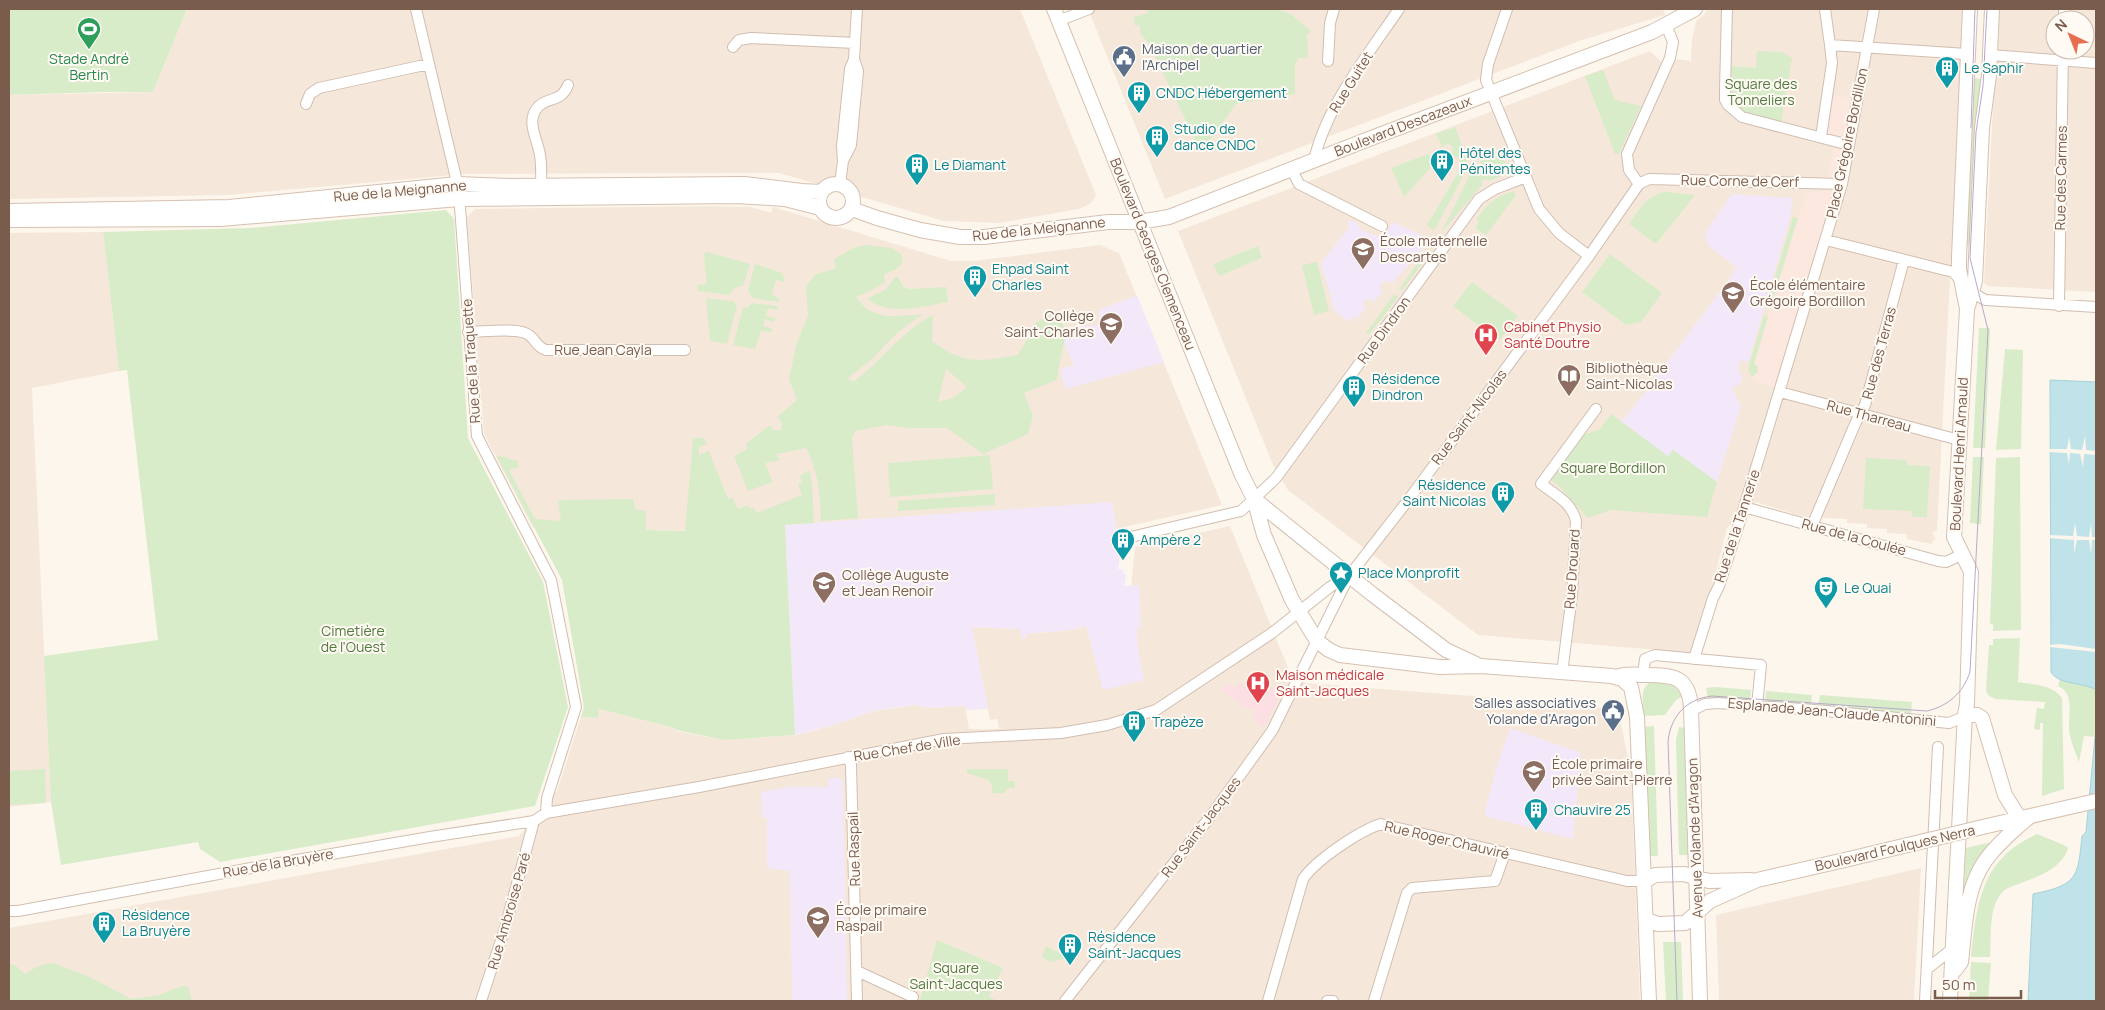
<svg xmlns="http://www.w3.org/2000/svg" width="2105" height="1010" font-family="Manrope,sans-serif">
  <style>
    .residential { fill: #f5e8da; fill-rule: evenodd }
    .commercial { fill: #fde8e0 }
    .education { fill: #f3e8fa }
    .medical { fill: #fbdfe3 }
    .green { fill: #d8ecc9; fill-rule: evenodd }
    .water { fill: #bfe3e8; stroke: #a5d3da }
    .pier { fill: #fdf6ec }
    .lines { fill: none; stroke-linecap: round; stroke-linejoin: round }
    .street-casing { stroke: #d1beb0; stroke-width: 12 }
    .secondary-casing { stroke: #d6c0b0; stroke-width: 16 }
    .street { stroke: #fff; stroke-width: 10 }
    .secondary { stroke: #fff; stroke-width: 14 }
    .tram { stroke: #b9a8c9; stroke-width: 1 }
    .secondary-bridge-casing { stroke: #d6c0b0; stroke-width: 16; stroke-linecap: butt }
    .secondary-bridge { stroke: #fff; stroke-width: 14 }
    .labels { text-anchor: middle; stroke-width: 4; stroke-linejoin: round; paint-order: stroke }
    .service-label { font-size: 14px; fill: #4e5e75; stroke: #fffaf3; text-anchor: start }
    .leisure-label { font-size: 14px; fill: #27864d; stroke: #fffaf3 }
    .culture-label { font-size: 14px; fill: #0d838f; stroke: #fffaf3; text-anchor: start }
    .street-label { font-size: 14px; fill: #7a5c4d; stroke: #fffaf3 }
    .park-label { font-size: 14px; fill: #537a41; stroke: #fffaf3 }
    .education-label { font-size: 14px; fill: #785e54; stroke: #fffaf3; text-anchor: start }
    .health-label { font-size: 14px; fill: #be3a42; stroke: #fffaf3; text-anchor: start }
  </style>
  <rect width="100%" height="100%" fill="#fdf6ec"/>
  <path class="residential" d="M187 9H1020L1096 195 1091 203 1079 209 999 223 944 221 779 173 465 174 228 195 9 199V95L153 92Z
    M1088 9H1663L1665 15 1579 41 1165 199Z
    M1714 9H1964L1937 530 1932 533 1936 540H1933L1932 544 1907 539V534L1887 533V529L1867 528V524L1847 523V519L1803 517 1756 502 1727 528 1708 603 1693 653 1478 635 1288 490 1273 465 1178 231 1650 51 1669 69 1677 59 1691 61 1692 39 1696 21 1704 15 1706 11Z
    M1998 9H2096V292L1988 286 1984 283ZM2055 20H2085V50H2055Z
    M710 206 751 207 771 213 773 207 951 261H974L1100 245 1119 253 1222 505 1116 529 1111 503 695 531 533 528 484 434 467 217 475 209Z
    M103 232 119 371 32 388 51 802 9 807V233Z
    M1230 526 1291 675 1305 683 1560 703 1618 710 1631 772 1640 1001H16L9 989V928L519 836 557 791 581 717 598 718 599 709 676 728V731L724 740 797 735 840 723 873 711 916 705 927 708 965 706 969 729H999L997 719 990 720 971 627 1020 629 1022 638 1026 634 1071 630 1086 626 1124 587H1131L1135 547Z
    M1921 868 1914 1001H1719L1716 915Z"/>
  <path class="commercial" d="M1832 95 1854 99 1841 172 1774 387 1758 382 1753 378V374L1758 372 1754 364 1798 218 1809 192 1825 191 1836 137 1825 135Z"/>
  <path class="education" d="M1732 194 1792 198 1790 219 1749 360 1747 362 1740 360 1738 370 1743 379 1738 386H1733L1732 389 1741 406 1717 482 1673 450 1668 457 1621 422 1640 399 1737 268 1709 246 1705 237 1707 230Z
    M1348 220 1356 222 1361 230 1383 238 1393 222 1430 239 1392 284 1386 280 1379 288 1383 291 1374 302 1368 298 1363 304 1366 307 1357 319 1353 316 1349 322 1335 311 1321 263 1348 228Z
    M1137 295 1164 362 1066 389 1060 369 1074 365 1063 340V328L1099 325V310Z
    M1112 502 1121 552 1118 569 1124 570 1123 573 1126 574 1124 586 1139 585 1141 627 1137 628V642L1144 680 1103 690 1086 626 1071 630 1026 634V638L1022 639 1020 629 972 627 988 709 966 710 965 706 927 708 916 705 891 708 873 711 840 723 795 735 785 525Z
    M1510 728 1581 753 1573 839 1484 816 1496 769Z
    M838 777 843 782 847 1001H792L790 871 767 868V818L762 817 761 792 789 787H828V779Z"/>
  <path class="medical" d="M1260 677 1280 696 1264 728 1252 719 1256 712 1244 707 1220 689 1229 684 1234 688 1239 682 1250 690Z"/>
  <path class="green" d="M9 9H187L153 92H104L9 95Z
    M1147 9H1277L1292 15 1311 31 1307 35 1308 58H1299L1295 64V94L1236 104 1201 152 1148 42 1141 35 1139 25 1135 26 1134 17 1148 13Z
    M1757 51 1782 52 1792 58 1781 123C1739 112 1728 113 1731 66L1756 68Z
    M1603 70 1615 100 1641 106 1619 154H1615L1585 76Z
    M1969 78 1986 79 1973 246 1962 245Z
    M1455 127 1469 165 1434 231 1427 225 1462 166 1459 159 1451 154 1453 149 1452 146 1448 143 1442 147 1436 134Z
    M1501 153 1507 169 1506 174 1489 181 1485 179 1482 181V185L1441 233 1467 181 1470 169 1481 164 1480 161Z
    M1428 154 1435 163 1404 197 1391 168Z
    M1513 191 1516 195 1486 235 1475 228 1479 222 1476 219C1490 202 1492 199 1513 191Z
    M1666 192 1695 195 1656 244 1629 224C1639 210 1647 194 1666 192Z
    M446 210 454 219 468 438 543 582 568 707 535 806 220 862 200 849 198 842 61 865 51 802 44 656 158 640 127 370 119 371 103 232 250 228Z
    M1793 217 1798 218 1771 306 1767 305 1764 316 1768 317 1754 364 1757 365 1758 372 1752 377 1748 369Z
    M867 245 892 248 901 254 903 263 896 269 884 274 885 282 874 289 856 297C873 322 896 316 923 314L897 333 871 360 848 378 853 382C882 361 901 331 933 315L932 341C965 366 981 361 1018 355L1037 322 1055 312C1069 331 1066 335 1061 356 1059 364 1058 372 1057 380L1024 393 1033 416 1028 434 983 454 947 428H909L887 425 855 431 852 439 858 518 821 521C820 493 819 474 806 448L776 454 780 459 775 462 770 461 765 464 773 482 748 491 734 456 747 449 746 444 770 425 773 430H781L782 423 777 417 797 400 789 379 796 346 808 315 806 286 815 275 836 268 834 259 856 247ZM946 369 967 387 953 398 938 402Z
    M1258 246 1262 258 1219 276 1213 264Z
    M1434 247 1402 291 1399 289 1414 268Z
    M707 252 750 264 743 286 736 287 729 295 698 291 697 285 707 284 704 254Z
    M1610 254 1662 293 1641 322 1626 325 1582 292Z
    M1317 262 1329 311 1314 315 1302 265Z
    M755 264 782 273 785 282 776 280 772 295 779 298V302L752 298 748 291Z
    M895 277H898L903 287 910 289 946 287 948 302C921 307 890 316 867 299L886 289Z
    M1472 282 1518 316 1499 341 1453 306Z
    M1394 294 1398 297 1369 335 1366 333Z
    M706 298 733 301 737 306 727 344 710 341Z
    M752 303 778 306 777 310 768 308 766 316 775 318 774 322 765 319 763 326 772 329 771 333 761 330 755 349 733 345 743 308H747Z
    M1979 328H1990L1985 448H1973Z
    M2005 349 2023 350 2021 449 1996 450Z
    M1611 414 1668 456 1673 450 1717 482 1707 517 1611 510 1588 518 1559 486 1550 479 1581 436 1600 429Z
    M693 438H704L707 444 699 447V455L709 451 710 454 728 499 733 498 738 509 748 505 750 509 754 508 757 513 802 495 798 484 802 482 800 476 809 470 812 482 814 523 785 525 795 735 724 740 676 730 675 728 599 709 598 718 581 717 584 707 562 580 496 455 517 461 519 467 509 470 535 519 561 521 558 500 633 499 636 510 646 511V530L685 531Z
    M990 455 993 489 890 497 888 463Z
    M1973 457H1984L1981 524 1970 523Z
    M2020 457 2021 630 1993 631V624H1990L1996 458Z
    M1866 458 1906 460 1908 465 1930 466 1927 517H1912V511L1863 509Z
    M995 494V505L898 511V501Z
    M2020 638 2018 682C2034 685 2051 684 2062 698L2064 789 2042 796 2043 723H2040V730L2034 729 2037 708 2044 709 2045 702 1995 699 1988 695 1986 690 1989 645H1993V639Z
    M2060 679 2087 685 2096 690V737L2084 736 2079 762C2076 754 2072 745 2070 736 2066 720 2077 694 2058 686Z
    M1655 681 1674 686 1683 696 1676 700 1665 715 1644 716C1643 703 1638 684 1655 681Z
    M1716 687 1751 690 1750 701 1708 699 1706 688Z
    M1766 691 1812 695 1811 706 1765 702Z
    M1820 695 1912 702 1911 715 1818 707Z
    M1654 726 1658 856H1648L1644 727Z
    M1679 727 1685 728 1690 855H1679L1676 740Z
    M45 769 46 803 9 805V771Z
    M966 769H1008V781H1015V788H1008L1004 793H992V786L988 780 967 773Z
    M2037 834 2064 845 2068 848C2061 873 2028 879 2006 889 1987 903 1992 936 1990 957H1971C1977 902 1981 859 2037 834Z
    M1996 841 1963 907 1966 848Z
    M937 940 1003 968 989 997 998 1001 920 1000Z
    M1663 942H1681L1683 1001H1666Z
    M1046 946 1065 956 1063 959 1050 962 1042 957Z
    M1971 962 1991 963 1988 1001H1969Z
    M53 963 90 977 131 999 160 995 181 986 188 987 192 1001H9V964L15 965 25 974 38 966Z"/>
  <path class="water" d="M2050 380 2096 382V690C2084 682 2058 685 2051 672Z
    M2095 737H2096V1001H2028L2033 894C2077 885 2078 878 2082 836L2086 832Z"/>
  <path class="pier" d="M2085 436 2086 450 2096 451V455L2084 454 2083 467 2080 454 2070 453 2069 464 2067 453 2048 452V449H2067L2069 437 2071 449 2082 450Z
    M2075 523 2077 536 2089 537 2091 523 2092 537H2096V540H2092L2091 554 2089 540H2077L2074 553V540L2048 538V535L2073 536Z
    M2060 644 2096 649V652L2050 647V645Z"/>
  <g class="lines">
    <g class="street-casing">
      <path id="street" d="M416 9 456 178 460 207 477 436 551 580 576 707 547 798 546 813
        M1507 9 1488 64 1486 80 1539 209 1559 233 1589 256
        M1727 9 1725 90V100L1728 105 1742 117 1849 145
        M1825 9 1830 45
        M2064 20V9
        M1058 21 1089 9
        M733 47 739 40 751 38 855 43
        M1990 55 2096 63
        M1328 61 1330 23 1334 9
        M306 104 310 94 319 88 429 64
        M1821 137 1832 63 1830 45 1967 54
        M843 161 851 145 858 71 854 59 857 9
        M1314 161C1325 108 1369 53 1399 9
        M1292 170 1299 184 1382 226
        M840 184 843 161 842 146 850 69 854 59
        M1639 184 1629 170 1627 154 1670 58 1673 42 1666 25
        M541 190C541 179 542 167 540 155 538 140 525 121 538 107 549 96 561 103 568 85
        M1826 240 1953 272 1973 293 1985 300 2096 307
        M2059 306 2063 50
        M468 332C482 332 514 328 525 333 535 336 535 347 546 350H685
        M1780 392 1959 440
        M1744 507 1938 561 1946 562 1963 554
        M1812 526 1855 424 1865 405 1904 260
        M1118 540 1241 511 1276 478 1479 199 1495 189 1526 177
        M1694 659 1713 598 1719 586 1739 524 1842 184 1874 9
        M1562 673 1572 595 1576 521C1572 503 1556 495 1541 484L1596 409
        M1643 675 1645 659 1655 655 1761 665 1757 706
        M1691 711 1705 704 1718 703 1815 710 1949 723 1959 719 1965 714
        M848 757 851 765 857 1001
        M9 911H18L262 866 430 837 534 821 546 813 699 787 944 739 1061 733 1107 725 1156 710 1272 633 1330 587 1349 576
        M1927 969 1952 949
        M857 971 913 997
        M481 1001 505 928 534 821
        M1065 1001 1210 817 1272 731 1349 576 1409 499 1589 256 1639 184 1649 179 1842 184
        M1268 1001 1303 879C1316 860 1359 831 1381 824L1627 881H1645
        M1327 1001H1333
        M1374 1001 1407 893 1412 888 1495 881 1505 853
        M1925 1001 1938 747"/>
    </g>
    <g class="secondary-casing">
      <path id="secondary" d="M1054 9 1241 473 1254 499 1264 535 1292 600 1317 641 1329 650 1340 655 1440 667 1481 666 1612 676 1622 679 1631 687 1637 717 1649 1001
        M819 201a17 17 0 1 1 34 0a17 17 0 1 1-34 0Z
        M852 209 877 218 920 230 960 237H984L1108 222H1139L1169 217 1374 137 1652 32 1695 9
        M9 211 229 207 457 184 511 186 744 184 802 191 821 192
        M9 220 220 219 459 199 737 196 785 199 820 208
        M1968 306 1975 281 1982 128 1989 75 1992 9
        M1254 499 1372 594 1446 650 1476 664
        M1617 677C1626 673 1635 675 1645 675 1673 675 1689 676 1691 708L1700 1001
        M1965 714 1977 715 1982 718 2005 795 2020 819
        M1987 826 2096 801
        M1645 881 1655 875 1684 874 1709 881 1751 880
        M1647 920 1658 924 1685 923 1710 901 1757 880 1849 859
        M1955 970 1961 962C1965 928 1965 890 1985 861 1997 844 2014 830 2029 817
        M1950 1001 1965 714 1967 704 1971 572 1954 537 1967 309 1959 269V257L1970 9"/>
    </g>
    <use href="#street" class="street"/>
    <use href="#secondary" class="secondary"/>
    <path class="tram" d="M1971 128 1975 9
      M1677 1001 1668 741C1671 716 1686 699 1712 696L1927 711C1948 706 1963 693 1970 672L1988 330 1970 258 1976 132 1983 86 1987 9"/>
    <g class="secondary-bridge-casing">
      <path id="secondary-bridge" d="M1849 859 1987 826"/>
    </g>
    <use href="#secondary-bridge" class="secondary-bridge"/>
  </g>
  <defs>
    <g id="stadium-pin" transform="scale(1.25)"><path d="M0 17L-7.5 6A9.5 9.5 0 1 1 7.5 6Z" fill="#2e9e5b" stroke="#fffaf3"/><path d="M0-5a6.5 5 0 1 0 0 10a6.5 5 0 1 0 0-10ZM-3.5-1.8h7v3.6h-7Z" fill="#fff"/></g>
    <g id="civic-pin" transform="scale(1.25)"><path d="M0 17L-7.5 6A9.5 9.5 0 1 1 7.5 6Z" fill="#5c6f8a" stroke="#fffaf3"/><path d="M-.6-6.5H3V-4.5H.6V-3L4-1V1h2V6H-6V1h2V-1L-.6-3ZM-1.2 2.5V6h2.4V2.5Z" fill="#fff"/></g>
    <g id="building-pin" transform="scale(1.25)"><path d="M0 17L-7.5 6A9.5 9.5 0 1 1 7.5 6Z" fill="#0f9aa8" stroke="#fffaf3"/><path d="M-4-6H4V6H1V3H-1V6H-4ZM-2.5-4.3h1.7v1.8h-1.7ZM.8-4.3h1.7v1.8H.8ZM-2.5-1h1.7V.8h-1.7ZM.8-1h1.7V.8H.8Z" fill="#fff"/></g>
    <g id="school-pin" transform="scale(1.25)"><path d="M0 17L-7.5 6A9.5 9.5 0 1 1 7.5 6Z" fill="#8d6e63" stroke="#fffaf3"/><path d="M0-5L7-2L0 1L-7-2ZM-4 1L0 2.5L4 1V4Q0 6-4 4Z" fill="#fff"/></g>
    <g id="hospital-pin" transform="scale(1.25)"><path d="M0 17L-7.5 6A9.5 9.5 0 1 1 7.5 6Z" fill="#e0444e" stroke="#fffaf3"/><path d="M-5-5h3v3.5h4V-5h3V5h-3V1.5h-4V5h-3Z" fill="#fff"/></g>
    <g id="library-pin" transform="scale(1.25)"><path d="M0 17L-7.5 6A9.5 9.5 0 1 1 7.5 6Z" fill="#8d6e63" stroke="#fffaf3"/><path d="M-6-4Q-3-5.5-.7-3.5V5Q-3 3-6 4ZM6-4Q3-5.5 .7-3.5V5Q3 3 6 4Z" fill="#fff"/></g>
    <g id="sight-pin" transform="scale(1.25)"><path d="M0 17L-7.5 6A9.5 9.5 0 1 1 7.5 6Z" fill="#0f9aa8" stroke="#fffaf3"/><path d="M0-6L1.8-2.2L6-1.7L2.9 1.2L3.7 5.4L0 3.3L-3.7 5.4L-2.9 1.2L-6-1.7L-1.8-2.2Z" fill="#fff"/></g>
    <g id="theatre-pin" transform="scale(1.25)"><path d="M0 17L-7.5 6A9.5 9.5 0 1 1 7.5 6Z" fill="#0f9aa8" stroke="#fffaf3"/><path d="M-5-5.5Q0-4 5-5.5V0Q5 5 0 6Q-5 5-5 0ZM-3.3-2.5H-1v1.5H-3.3ZM1-2.5H3.3v1.5H1ZM-2.8 1Q0 5.5 2.8 1Z" fill="#fff"/></g>
  </defs>
  <g fill-rule="evenodd">
    <use href="#stadium-pin" x="89" y="29"/>
    <use href="#civic-pin" x="1124" y="57"/>
    <use href="#building-pin" x="1947" y="68"/>
    <use href="#building-pin" x="1139" y="93"/>
    <use href="#building-pin" x="1157" y="137"/>
    <use href="#building-pin" x="1442" y="161"/>
    <use href="#building-pin" x="917" y="165"/>
    <use href="#school-pin" x="1363" y="249"/>
    <use href="#building-pin" x="975" y="277"/>
    <use href="#school-pin" x="1733" y="293"/>
    <use href="#school-pin" x="1111" y="324"/>
    <use href="#hospital-pin" x="1486" y="335"/>
    <use href="#library-pin" x="1569" y="376"/>
    <use href="#building-pin" x="1354" y="387"/>
    <use href="#building-pin" x="1503" y="493"/>
    <use href="#building-pin" x="1123" y="540"/>
    <use href="#sight-pin" x="1341" y="573"/>
    <use href="#school-pin" x="824" y="583"/>
    <use href="#theatre-pin" x="1826" y="588"/>
    <use href="#hospital-pin" x="1258" y="683"/>
    <use href="#civic-pin" x="1613" y="711"/>
    <use href="#building-pin" x="1134" y="722"/>
    <use href="#school-pin" x="1534" y="772"/>
    <use href="#building-pin" x="1536" y="810"/>
    <use href="#school-pin" x="818" y="918"/>
    <use href="#building-pin" x="104" y="923"/>
    <use href="#building-pin" x="1070" y="945"/>
  </g>
  <g class="labels">
    <g class="service-label">
      <text x="1142" y="54">Maison de quartier<tspan x="1142" dy="16">l'Archipel</tspan></text>
      <text x="1596" y="708" text-anchor="end">Salles associatives<tspan x="1596" dy="16">Yolande d'Aragon</tspan></text>
    </g>
    <g class="leisure-label">
      <text x="89" y="64">Stade André<tspan x="89" dy="16">Bertin</tspan></text>
    </g>
    <g class="culture-label">
      <text x="1964" y="73">Le Saphir</text>
      <text x="1156" y="98">CNDC Hébergement</text>
      <text x="1174" y="134">Studio de<tspan x="1174" dy="16">dance CNDC</tspan></text>
      <text x="1460" y="158">Hôtel des<tspan x="1460" dy="16">Pénitentes</tspan></text>
      <text x="934" y="170">Le Diamant</text>
      <text x="992" y="274">Ehpad Saint<tspan x="992" dy="16">Charles</tspan></text>
      <text x="1372" y="384">Résidence<tspan x="1372" dy="16">Dindron</tspan></text>
      <text x="1486" y="490" text-anchor="end">Résidence<tspan x="1486" dy="16">Saint Nicolas</tspan></text>
      <text x="1140" y="545">Ampère 2</text>
      <text x="1358" y="578">Place Monprofit</text>
      <text x="1844" y="593">Le Quai</text>
      <text x="1152" y="727">Trapèze</text>
      <text x="1554" y="815">Chauvire 25</text>
      <text x="122" y="920">Résidence<tspan x="122" dy="16">La Bruyère</tspan></text>
      <text x="1088" y="942">Résidence<tspan x="1088" dy="16">Saint-Jacques</tspan></text>
    </g>
    <g class="street-label">
      <text transform="translate(1351 82) rotate(-58)" y="5">Rue Guitet</text>
      <text transform="translate(1403 126) rotate(-21)" y="5">Boulevard Descazeaux</text>
      <text transform="translate(1847 143) rotate(-78)" y="5">Place Grégoire Bordillon</text>
      <text transform="translate(2061 178) rotate(-89)" y="5">Rue des Carmes</text>
      <text transform="translate(1740 181) rotate(1)" y="5">Rue Corne de Cerf</text>
      <text transform="translate(400 191) rotate(-5)" y="5">Rue de la Meignanne</text>
      <text transform="translate(1039 229) rotate(-6)" y="5">Rue de la Meignanne</text>
      <text transform="translate(1153 254) rotate(68)" y="5">Boulevard Georges Clemenceau</text>
      <text transform="translate(1384 330) rotate(-54)" y="5">Rue Dindron</text>
      <text x="603" y="355">Rue Jean Cayla</text>
      <text transform="translate(1879 353) rotate(-75)" y="5">Rue des Terras</text>
      <text transform="translate(471 361) rotate(-94)" y="5">Rue de la Traquette</text>
      <text transform="translate(1869 416) rotate(15)" y="5">Rue Tharreau</text>
      <text transform="translate(1469 417) rotate(-53)" y="5">Rue Saint-Nicolas</text>
      <text transform="translate(1959 454) rotate(-87)" y="5">Boulevard Henri Arnauld</text>
      <text transform="translate(1737 526) rotate(-72)" y="5">Rue de la Tannerie</text>
      <text transform="translate(1854 537) rotate(15)" y="5">Rue de la Coulée</text>
      <text transform="translate(1572 569) rotate(-86)" y="5">Rue Drouard</text>
      <text transform="translate(1832 712) rotate(5)" y="5">Esplanade Jean-Claude Antonini</text>
      <text transform="translate(907 748) rotate(-9)" y="5">Rue Chef de Ville</text>
      <text transform="translate(1201 827) rotate(-53)" y="5">Rue Saint-Jacques</text>
      <text transform="translate(1695 838) rotate(-92)" y="5">Avenue Yolande d’Aragon</text>
      <text transform="translate(1447 840) rotate(13)" y="5">Rue Roger Chauviré</text>
      <text transform="translate(1895 848) rotate(-13)" y="5">Boulevard Foulques Nerra</text>
      <text transform="translate(854 849) rotate(-92)" y="5">Rue Raspail</text>
      <text transform="translate(278 863) rotate(-10)" y="5">Rue de la Bruyère</text>
      <text transform="translate(509 911) rotate(-74)" y="5">Rue Ambroise Paré</text>
    </g>
    <g class="park-label">
      <text x="1761" y="89">Square des<tspan x="1761" dy="16">Tonneliers</tspan></text>
      <text x="1613" y="473">Square Bordillon</text>
      <text x="353" y="636">Cimetière<tspan x="353" dy="16">de l'Ouest</tspan></text>
      <text x="956" y="973">Square<tspan x="956" dy="16">Saint-Jacques</tspan></text>
    </g>
    <g class="education-label">
      <text x="1380" y="246">École maternelle<tspan x="1380" dy="16">Descartes</tspan></text>
      <text x="1750" y="290">École élémentaire<tspan x="1750" dy="16">Grégoire Bordillon</tspan></text>
      <text x="1094" y="321" text-anchor="end">Collège<tspan x="1094" dy="16">Saint-Charles</tspan></text>
      <text x="1586" y="373">Bibliothèque<tspan x="1586" dy="16">Saint-Nicolas</tspan></text>
      <text x="842" y="580">Collège Auguste<tspan x="842" dy="16">et Jean Renoir</tspan></text>
      <text x="1552" y="769">École primaire<tspan x="1552" dy="16">privée Saint-Pierre</tspan></text>
      <text x="836" y="915">École primaire<tspan x="836" dy="16">Raspail</tspan></text>
    </g>
    <g class="health-label">
      <text x="1504" y="332">Cabinet Physio<tspan x="1504" dy="16">Santé Doutre</tspan></text>
      <text x="1276" y="680">Maison médicale<tspan x="1276" dy="16">Saint-Jacques</tspan></text>
    </g>
  </g>
  <rect width="2105" height="1010" fill="none" stroke="#7a5c4d" stroke-width="20"/>
  <g transform="translate(2070 35) rotate(317)"><circle r="24" fill="#fffaf3" stroke="#cabbb1"/>
  <path d="M0-4L9 19L0 12L-9 19Z" fill="#e76f51"/>
  <text y="-8" font-size="14" font-weight="bold" text-anchor="middle" fill="#7a5c4d">N</text>
  </g>
  <path d="M1935 990v8h86v-8" fill="none" stroke="#7a5c4d" stroke-width="2.5"/>
  <text x="1942" y="990" font-size="15" fill="#7a5c4d" stroke="#fffaf3" stroke-width="4" paint-order="stroke">50 m</text>
</svg>
